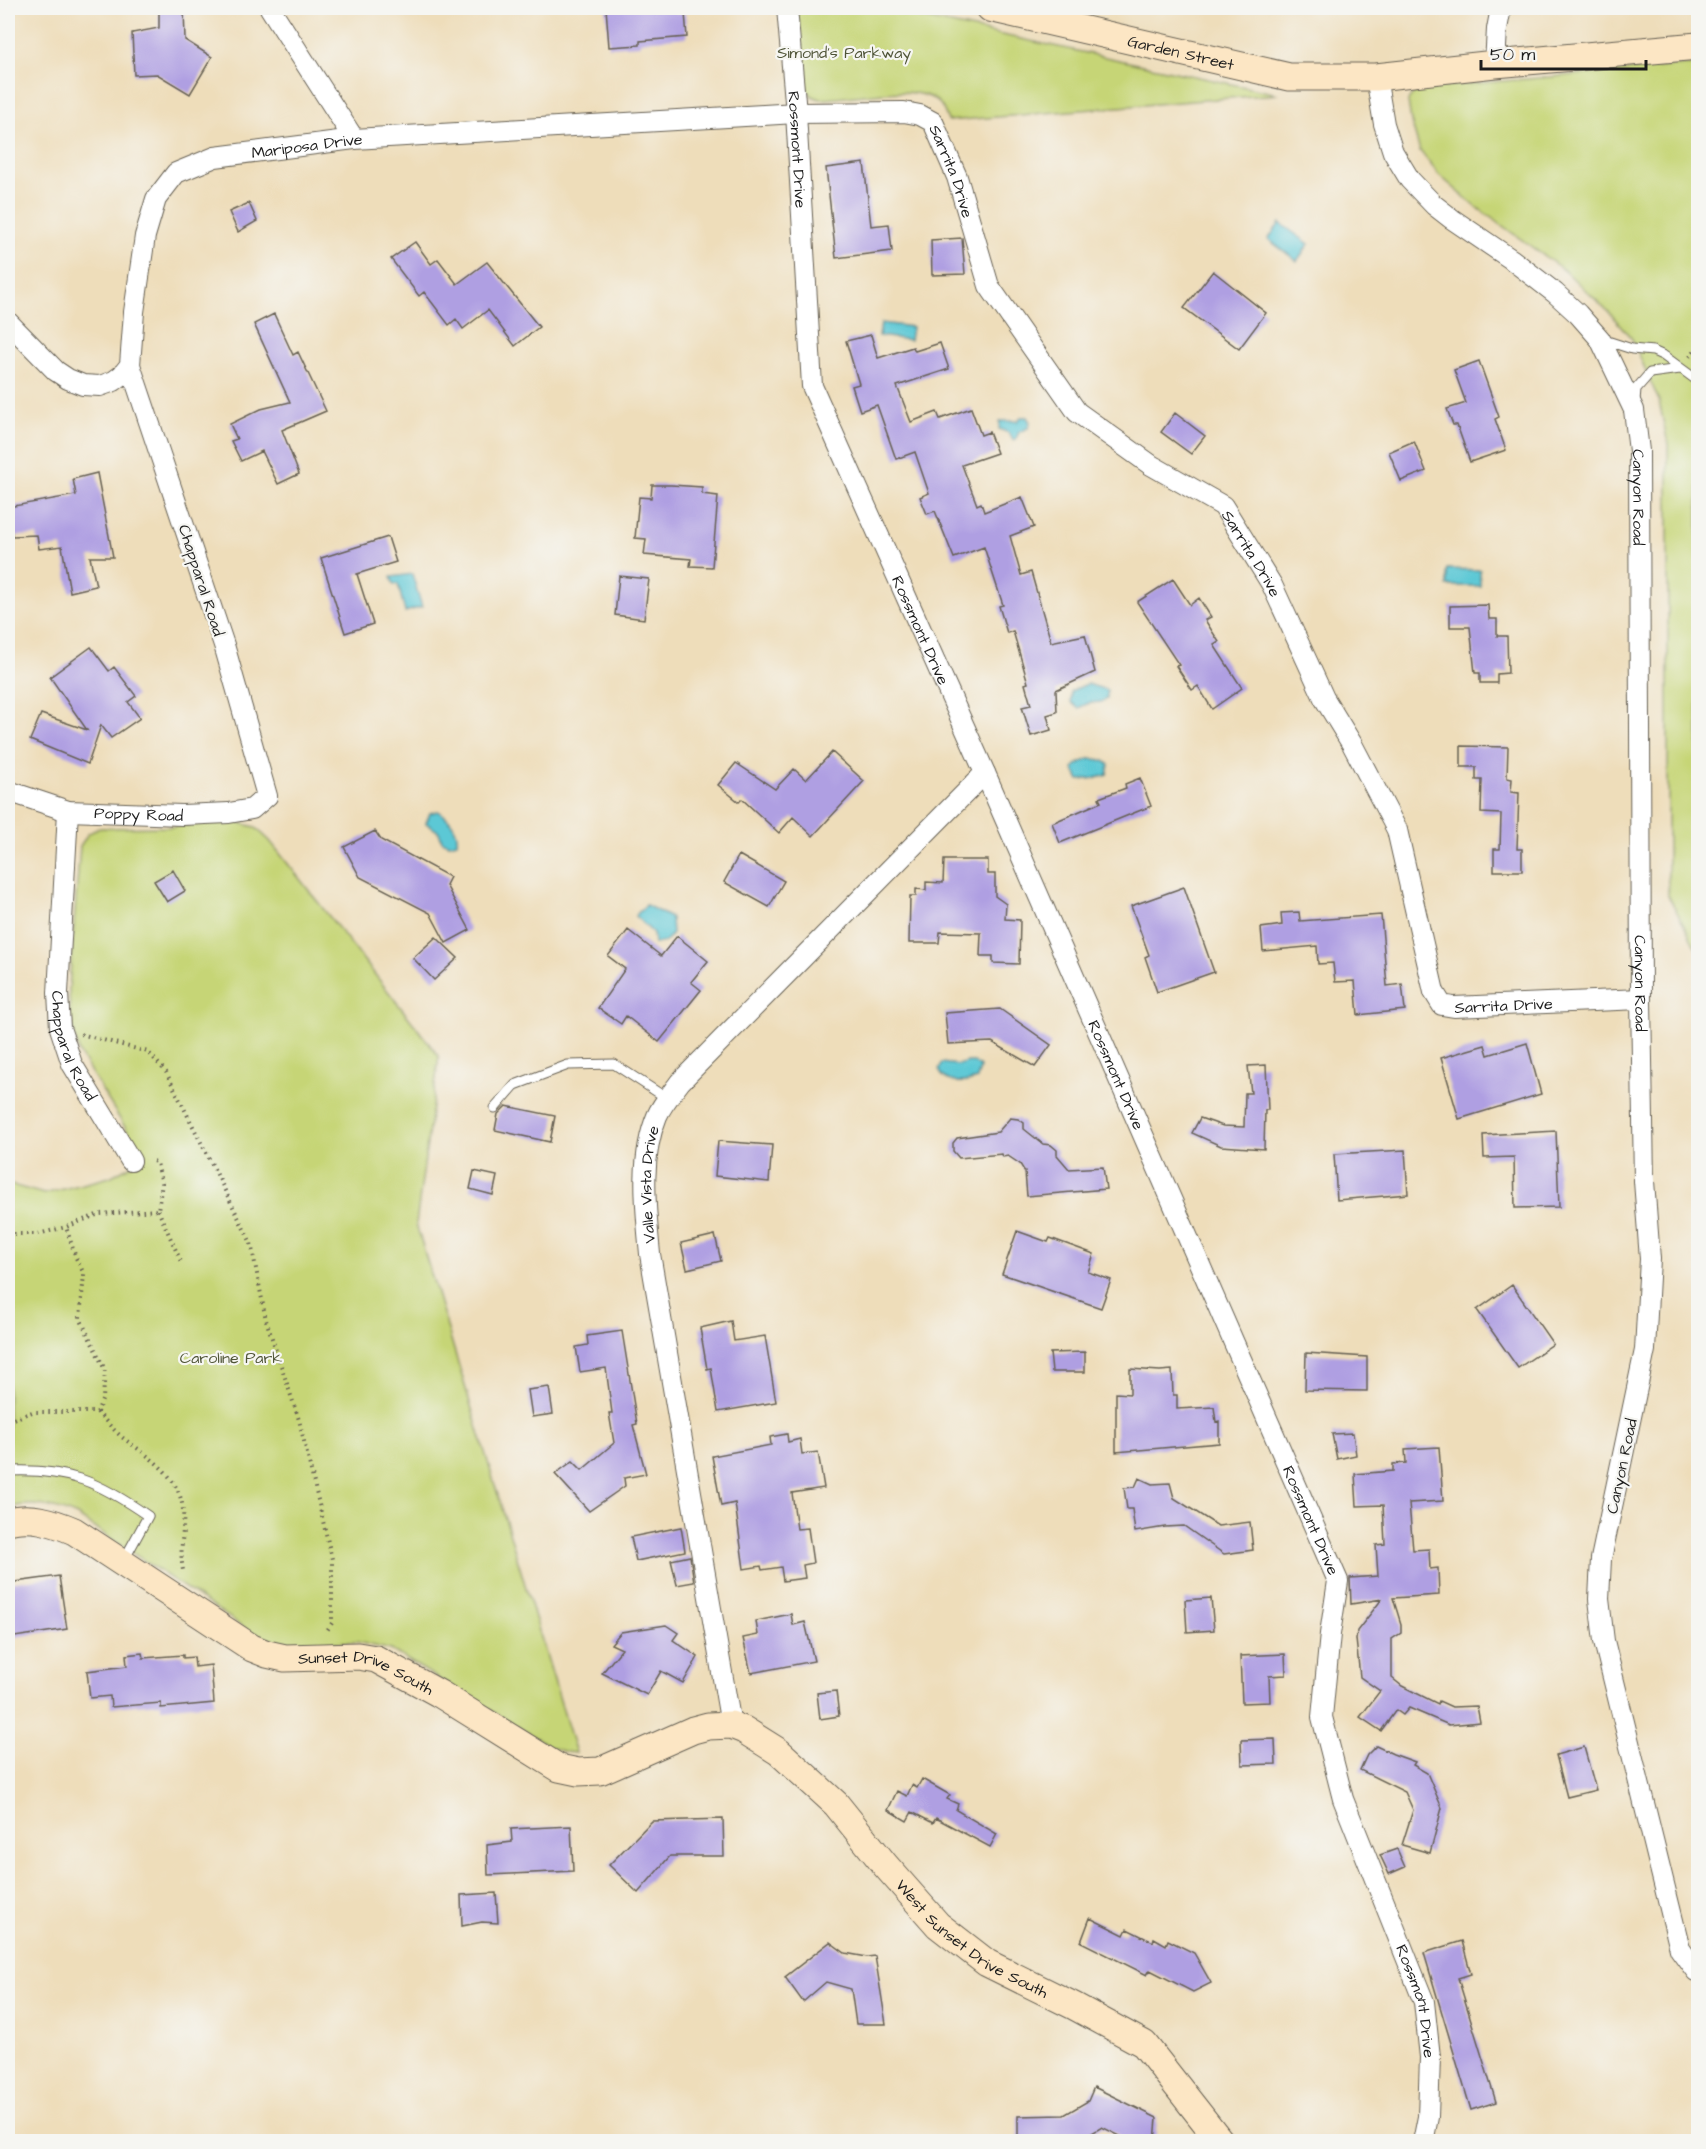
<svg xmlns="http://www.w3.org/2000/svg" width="1706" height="2149" font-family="'Architects Daughter',sans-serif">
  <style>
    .green { fill: #c6d576; stroke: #717849; stroke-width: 1.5 }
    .water { fill: #5cc8d5; stroke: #3c7278; stroke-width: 1.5 }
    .building { fill: #af9fe2 }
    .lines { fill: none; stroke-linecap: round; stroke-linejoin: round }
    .lane-casing { stroke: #666053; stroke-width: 11 }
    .street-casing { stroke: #666053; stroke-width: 22 }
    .secondary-casing { stroke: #666053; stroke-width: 29 }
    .path { stroke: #666053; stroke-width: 4; stroke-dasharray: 1.5 4.5; stroke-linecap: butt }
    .lane { stroke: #fff; stroke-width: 9 }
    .street { stroke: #fff; stroke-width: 20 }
    .secondary { stroke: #fce6c4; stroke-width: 27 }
    .labels { text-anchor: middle; stroke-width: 4.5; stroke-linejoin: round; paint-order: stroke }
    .park-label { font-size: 16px; fill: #4f5437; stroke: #f6f6f2 }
    .street-label { font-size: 16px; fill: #1c1c1c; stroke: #f6f6f2 }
  </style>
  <rect width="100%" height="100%" fill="#f6f6f2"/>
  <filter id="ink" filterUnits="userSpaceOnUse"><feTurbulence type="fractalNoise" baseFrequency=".0167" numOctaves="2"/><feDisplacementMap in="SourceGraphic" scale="12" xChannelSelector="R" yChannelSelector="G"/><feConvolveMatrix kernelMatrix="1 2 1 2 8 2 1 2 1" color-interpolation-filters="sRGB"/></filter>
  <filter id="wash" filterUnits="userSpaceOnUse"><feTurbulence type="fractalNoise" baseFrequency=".008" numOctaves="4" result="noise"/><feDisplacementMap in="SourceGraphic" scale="24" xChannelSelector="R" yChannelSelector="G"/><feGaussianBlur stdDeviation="1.35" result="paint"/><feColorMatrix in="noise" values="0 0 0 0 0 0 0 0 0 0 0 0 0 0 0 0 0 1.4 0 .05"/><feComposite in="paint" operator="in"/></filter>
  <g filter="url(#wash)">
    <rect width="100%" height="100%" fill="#eeddba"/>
    <path class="green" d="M800 8H876L1278 94 948 121C946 116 944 109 940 104 918 80 850 100 820 99L812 96 803 85 797 16Z
      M1698 64V952L1668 895V444L1659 401 1632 339 1609 312 1565 271 1475 206 1439 175 1420 151 1411 121 1408 101C1415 90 1422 89 1435 87Z
      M233 821 255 827 270 841 439 1056 416 1224 576 1753 565 1752 551 1747 391 1650 357 1642 293 1643 274 1641 254 1634 77 1516C54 1506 32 1501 8 1508V1184L44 1194 110 1177 144 1158 79 1053 70 1017 69 989 80 846 88 834 98 828 170 827Z"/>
    <path class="water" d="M1280 223 1309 244 1297 261 1268 239Z
      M881 323 912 327 910 340 879 336Z
      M1021 417H1027L1030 422 1028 428 1019 432 1016 439 1013 440 1009 433 999 429 1000 421H1017Z
      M1447 569 1480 570V586H1447Z
      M412 574 422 607 405 612 398 584 394 585 391 577Z
      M1087 684 1107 690V698L1101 702 1089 703 1078 708 1071 702V691Z
      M1089 759C1097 759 1104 759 1109 765L1107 775C1103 777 1082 780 1079 780L1074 770 1076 765Z
      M438 811C448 817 459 829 457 842L449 844 442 841 439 832 426 823 430 813Z
      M646 905 671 918 672 934 665 942 654 944 653 933 635 916Z
      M968 1062H974L980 1067 977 1079C964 1084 945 1085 939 1070L942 1063 958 1065Z"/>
    <g id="blocks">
      <path class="building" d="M159 8H184L185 40 212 57 190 94 157 74 134 75 132 33 159 28Z
        M606 8H676V13H685L687 37 640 41V45L609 47Z
        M864 163 871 226 889 224 892 251 836 258 826 168Z
        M249 203 257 221 238 232 229 212Z
        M962 238 965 274 932 275 931 240Z
        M415 242 431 264 438 259 457 284 487 262 539 327 515 346 488 310 463 329 456 319 449 325 424 292 419 296 391 259Z
        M1213 271 1266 313 1239 349 1184 308Z
        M274 314 293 355 298 352 326 411 282 430 299 474 278 484 262 451 241 461 231 441 237 439 230 424 261 409 290 402 254 324Z
        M871 335 878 358 913 347 915 351 940 343 949 369 897 386 911 422 937 412 940 419 971 408 981 435 989 432 997 453 962 465 977 505 981 503 984 512 1022 497 1034 527 1010 536 1021 575 1031 572 1051 642 1085 635 1095 672 1056 690 1057 712 1047 715 1051 730 1031 736 1022 707 1031 705 1025 684 1028 683 1013 631 1007 633 999 606 1003 605 984 547 954 558 935 511 927 514 920 497 929 493 915 452 896 459 877 405 860 411 852 386 859 384 846 341Z
        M1479 361 1499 417 1495 419 1506 450 1470 462 1457 425H1453L1447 409 1466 403 1454 370Z
        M1175 413 1205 436 1191 454 1161 432Z
        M1414 441 1426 471 1401 481 1389 452Z
        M97 473 113 557H90L96 586 70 592 62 546 39 549 37 535 12 536 8 507 76 495 73 479Z
        M652 485H671L702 487V494L718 496 712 567 690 566 691 559 644 555 646 539 635 538 639 497 651 498Z
        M388 537 396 562 357 574 373 624 345 633 321 558Z
        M619 576 649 579 644 619 615 615Z
        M1173 579 1190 605 1199 598 1211 617 1205 620 1219 642 1214 645 1242 688 1212 709 1198 686 1192 690 1176 666 1179 665 1137 602Z
        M1488 605 1489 619H1497V636H1507L1508 673 1497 674V683H1480V673H1475L1470 627H1450V606Z
        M91 647 109 671 114 667 136 696 128 702 140 718 111 738 101 725 88 764 30 740 41 714 87 730 50 677Z
        M1461 746 1508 747 1507 778 1512 779 1511 792 1519 793 1517 849H1522V871H1494V849H1500L1501 814 1481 813 1482 780H1476V767H1461Z
        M832 752 864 781 813 836 793 817 779 833 742 799 739 802 718 785 736 763 775 789 794 769 806 780Z
        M1140 778 1151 806 1060 843 1052 823 1101 802 1099 798 1126 788 1125 784Z
        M375 831 381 840 450 877 446 885 470 930 446 943 430 913 360 877 344 847Z
        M739 855 784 881 769 907 724 882Z
        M944 860H988V874H995V896L1006 904 1005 919 1020 920 1019 964 993 963V956H980L981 933 940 932 939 943H909L910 896H916V889L926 890V882L943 883Z
        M173 870 185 891 167 902 154 881Z
        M1184 887 1214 972 1157 992 1145 957 1149 955 1131 906Z
        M1299 912 1300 921 1381 915 1387 986 1402 984 1405 1010 1358 1015 1355 981 1335 982 1333 963 1318 964 1317 946 1263 951 1261 928 1282 925 1281 913Z
        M628 930 661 956 677 936 708 961 691 982 701 990 659 1042 626 1016 621 1024 598 1008 625 969 608 956Z
        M436 937 458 958 434 980 413 958Z
        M1000 1009 1051 1045 1035 1067 992 1042 948 1044 945 1013Z
        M1527 1043 1541 1094 1459 1119 1441 1058 1485 1045 1488 1055Z
        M1266 1065 1268 1110H1265L1264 1149 1221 1146 1192 1133 1200 1118 1223 1126 1244 1127 1245 1093H1251L1248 1066Z
        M506 1106 555 1116 550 1142 495 1130 498 1114Z
        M1010 1118 1018 1119 1024 1123V1129L1043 1144 1051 1145 1057 1150V1155L1069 1169 1103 1167 1106 1189 1027 1196 1025 1172 1020 1164 1008 1156 1003 1157 1002 1154 959 1158 953 1151V1143L957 1138 998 1132Z
        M1556 1131 1559 1207 1515 1208 1514 1157 1484 1158 1483 1135Z
        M718 1141 772 1145 769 1182 715 1176Z
        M1405 1150 1408 1194 1337 1200 1334 1154Z
        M474 1171 497 1176 493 1195 470 1189Z
        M1017 1231 1048 1242 1050 1238 1094 1254 1088 1272 1111 1280 1101 1308 1002 1274Z
        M715 1235 721 1261 687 1269 681 1243Z
        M1512 1285 1553 1344 1518 1368 1477 1310Z
        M731 1321 734 1341 765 1336 776 1402 718 1412 711 1368 707 1369 700 1328Z
        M622 1331 637 1424 633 1425 646 1474 624 1478 625 1486 589 1511 555 1474 573 1461 582 1470 614 1443 609 1413H612L606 1368 580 1372 576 1347 588 1345 587 1336Z
        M1085 1352V1372H1052L1050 1353Z
        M1306 1353 1367 1357V1391L1305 1390Z
        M1130 1369 1160 1371 1172 1370 1173 1395H1177V1409L1214 1407 1216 1422 1219 1421V1443L1116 1452V1393L1130 1394Z
        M549 1387 553 1414 532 1417 528 1390Z
        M1353 1433 1356 1455 1337 1459 1332 1434Z
        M787 1434 788 1442 800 1439 802 1454 818 1452 824 1488 792 1493 797 1529 808 1528 813 1563 803 1565 805 1578 783 1581 781 1567 762 1570 761 1566 744 1569 735 1503 721 1506 712 1456 771 1445 770 1437Z
        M1439 1447 1443 1501 1409 1503 1413 1550 1429 1549 1430 1569 1438 1568 1439 1595 1393 1598 1401 1624V1633L1392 1639V1678L1402 1686 1438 1704 1439 1701 1452 1707 1477 1706 1480 1722 1449 1725 1409 1708 1403 1715 1396 1710 1381 1731 1360 1717 1380 1691 1360 1677 1356 1639 1357 1631 1382 1599 1351 1604 1350 1578 1378 1576 1376 1545 1385 1544 1383 1505 1357 1506 1355 1474 1393 1471V1464L1406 1463 1405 1449Z
        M1139 1478 1152 1484 1170 1483 1174 1498 1218 1526 1250 1522 1253 1550 1224 1554 1184 1526 1165 1527 1135 1532 1132 1509H1127L1124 1488 1135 1487Z
        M681 1527 685 1551 636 1561 631 1537Z
        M690 1556 694 1582 677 1585 671 1560Z
        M59 1576 67 1629 8 1638V1583Z
        M1211 1598 1214 1630 1187 1632 1185 1600Z
        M791 1614 793 1625 805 1622 814 1661 751 1673 743 1638 758 1635 756 1621Z
        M666 1625 678 1633 673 1640 698 1657 683 1683 661 1671 647 1695 602 1673 622 1649 611 1644 621 1632Z
        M142 1653 143 1658 183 1655V1658L194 1657 195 1667 211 1665 214 1703 161 1708V1703L111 1707 110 1696 90 1698 87 1671 127 1666 126 1655Z
        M1285 1654 1286 1675 1269 1676 1270 1702 1242 1703 1240 1656Z
        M836 1691 839 1716 820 1719 817 1693Z
        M1275 1739 1276 1764 1242 1765 1241 1740Z
        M1376 1746 1393 1754 1415 1762 1413 1765 1427 1773 1442 1808 1430 1853 1402 1845 1413 1810 1405 1792 1360 1770 1367 1755Z
        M1584 1747 1596 1790 1567 1797 1556 1755Z
        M922 1779 950 1795 947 1799 958 1804 956 1810 997 1834 990 1847 936 1818 933 1823 912 1812 907 1821 888 1810 897 1791 907 1796 912 1785 917 1788Z
        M723 1819 724 1856H670L638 1893 609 1865 652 1821Z
        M571 1826 573 1871 488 1875 487 1845 512 1842 511 1829Z
        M1397 1849 1405 1867 1389 1874 1380 1855Z
        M496 1893 498 1923 482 1922 462 1926 461 1895Z
        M1090 1918 1124 1935 1127 1929 1153 1942 1154 1938 1166 1945 1168 1940 1194 1953 1211 1983 1193 1992 1150 1970 1147 1975 1081 1942Z
        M1462 1941 1471 1974 1458 1978 1496 2102 1471 2110 1424 1953Z
        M830 1942 845 1953 867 1957 875 1956 886 2024H856L851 1989 826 1982 803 2002 785 1977Z
        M1094 2087 1157 2118 1155 2142H1132L1102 2127 1077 2142H1018V2116L1064 2115 1088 2101Z"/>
    </g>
  </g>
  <g filter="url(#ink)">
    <use href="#blocks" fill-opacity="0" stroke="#666053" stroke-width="1.5"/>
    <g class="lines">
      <g class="lane-casing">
        <path id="lane" d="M1601 339 1632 349 1653 351 1664 356 1698 381
          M1635 401 1636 389 1650 373 1680 369
          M495 1108 515 1085 568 1065 614 1064 668 1099
          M8 1471C68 1468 99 1482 148 1516L124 1560"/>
      </g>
      <g class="street-casing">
        <g id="street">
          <path d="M270 8 354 139"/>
          <path id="s1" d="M787 8 796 113 812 386 985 773 1338 1581 1330 1634 1322 1717 1343 1799 1424 2002 1430 2057 1428 2117 1423 2142"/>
          <path d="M1495 64 1497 29 1501 8"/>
          <path id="s2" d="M1376 77 1384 124 1393 152 1410 180 1434 205 1452 219 1511 259 1555 293 1578 314 1600 339 1634 410 1639 451 1641 999 1644 1181 1650 1259 1645 1350 1601 1559 1599 1599 1604 1641 1680 1949 1696 1971H1698"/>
          <path id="s3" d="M8 322 56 371 68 379 83 385 100 386 114 381 122 375 130 365 134 312 145 236 156 199 176 173 215 157 354 139 796 113 904 112 920 115 933 122 957 177 989 286 1077 412 1151 465 1223 506 1272 585 1324 698 1352 744 1397 830 1434 992 1442 1005 1454 1007 1641 999"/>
          <path id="s4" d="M8 791 68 811 182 815 229 813 252 809 267 796 224 645 130 365"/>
          <path id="s5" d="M68 811 58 993 60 1028 72 1064 131 1161"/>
          <path id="s6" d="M731 1725 650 1254C646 1210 639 1159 657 1116 662 1104 672 1093 680 1082L985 773"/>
        </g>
      </g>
      <g class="secondary-casing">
        <g id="secondary">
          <path id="s7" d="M990 8 1289 77H1376L1495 64 1698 46"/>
          <path id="s8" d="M8 1521C31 1515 53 1522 74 1531L252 1648 267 1654 285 1658 358 1656 376 1659 440 1694 559 1768 578 1772 600 1771 693 1730 708 1726 731 1725 744 1730 779 1752 836 1804 885 1865 938 1925 987 1963 1074 2006 1144 2044 1221 2142"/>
        </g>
      </g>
      <path class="path" d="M1690 357 1698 346
        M81 1034 148 1052 166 1072 251 1243 266 1320 299 1420 332 1559V1623L326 1632
        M158 1210 182 1264
        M8 1234H38L66 1227 99 1214 158 1210 162 1183 157 1163 151 1160
        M97 1412C107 1422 116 1433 127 1441 151 1458 180 1477 183 1510 185 1531 178 1553 184 1574
        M8 1421 32 1412H97L103 1398 105 1370 80 1318 84 1274 76 1258 66 1227
        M8 1443 16 1451"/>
      <use href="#lane" class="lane"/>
      <use href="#street" class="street"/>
      <use href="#secondary" class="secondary"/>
    </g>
  </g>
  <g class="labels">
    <g class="park-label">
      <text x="844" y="58">Simond's Parkway</text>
      <text x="231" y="1363">Caroline Park</text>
    </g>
    <g class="street-label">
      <text dy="6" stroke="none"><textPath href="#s7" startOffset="196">Garden Street</textPath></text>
      <text dy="6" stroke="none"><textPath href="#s3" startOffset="490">Mariposa Drive</textPath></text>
      <text dy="6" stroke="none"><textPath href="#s1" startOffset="142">Rossmont Drive</textPath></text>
      <text dy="6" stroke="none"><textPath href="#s3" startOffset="1172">Sarrita Drive</textPath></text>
      <text dy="6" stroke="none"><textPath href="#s2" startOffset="525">Canyon Road</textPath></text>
      <text dy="6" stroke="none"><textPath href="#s3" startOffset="1676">Sarrita Drive</textPath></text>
      <text transform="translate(202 580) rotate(72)" y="6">Chapparal Road</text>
      <text dy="6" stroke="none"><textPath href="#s1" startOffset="646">Rossmont Drive</textPath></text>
      <text dy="6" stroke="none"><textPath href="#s4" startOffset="134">Poppy Road</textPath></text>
      <text dy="6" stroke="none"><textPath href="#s2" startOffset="1011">Canyon Road</textPath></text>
      <text dy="6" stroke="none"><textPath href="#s3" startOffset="2232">Sarrita Drive</textPath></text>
      <text dy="6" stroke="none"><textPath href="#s5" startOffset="238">Chapparal Road</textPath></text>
      <text dy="6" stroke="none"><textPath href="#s1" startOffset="1132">Rossmont Drive</textPath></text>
      <text dy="6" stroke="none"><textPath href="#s6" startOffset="548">Valle Vista Drive</textPath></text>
      <text transform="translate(1621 1466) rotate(-78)" y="6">Canyon Road</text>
      <text dy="6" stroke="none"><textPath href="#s1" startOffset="1618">Rossmont Drive</textPath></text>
      <text dy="6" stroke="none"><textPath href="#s8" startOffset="400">Sunset Drive South</textPath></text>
      <text dy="6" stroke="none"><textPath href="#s8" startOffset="1128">West Sunset Drive South</textPath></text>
      <text dy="6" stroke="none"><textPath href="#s1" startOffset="2122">Rossmont Drive</textPath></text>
    </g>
  </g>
  <rect width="1706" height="2149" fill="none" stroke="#f6f6f2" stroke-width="30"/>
  <path d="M1481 60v9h165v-9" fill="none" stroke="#1c1c1c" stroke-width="3"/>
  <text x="1490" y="60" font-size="18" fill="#1c1c1c" stroke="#f6f6f2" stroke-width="4.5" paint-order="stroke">50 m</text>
</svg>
